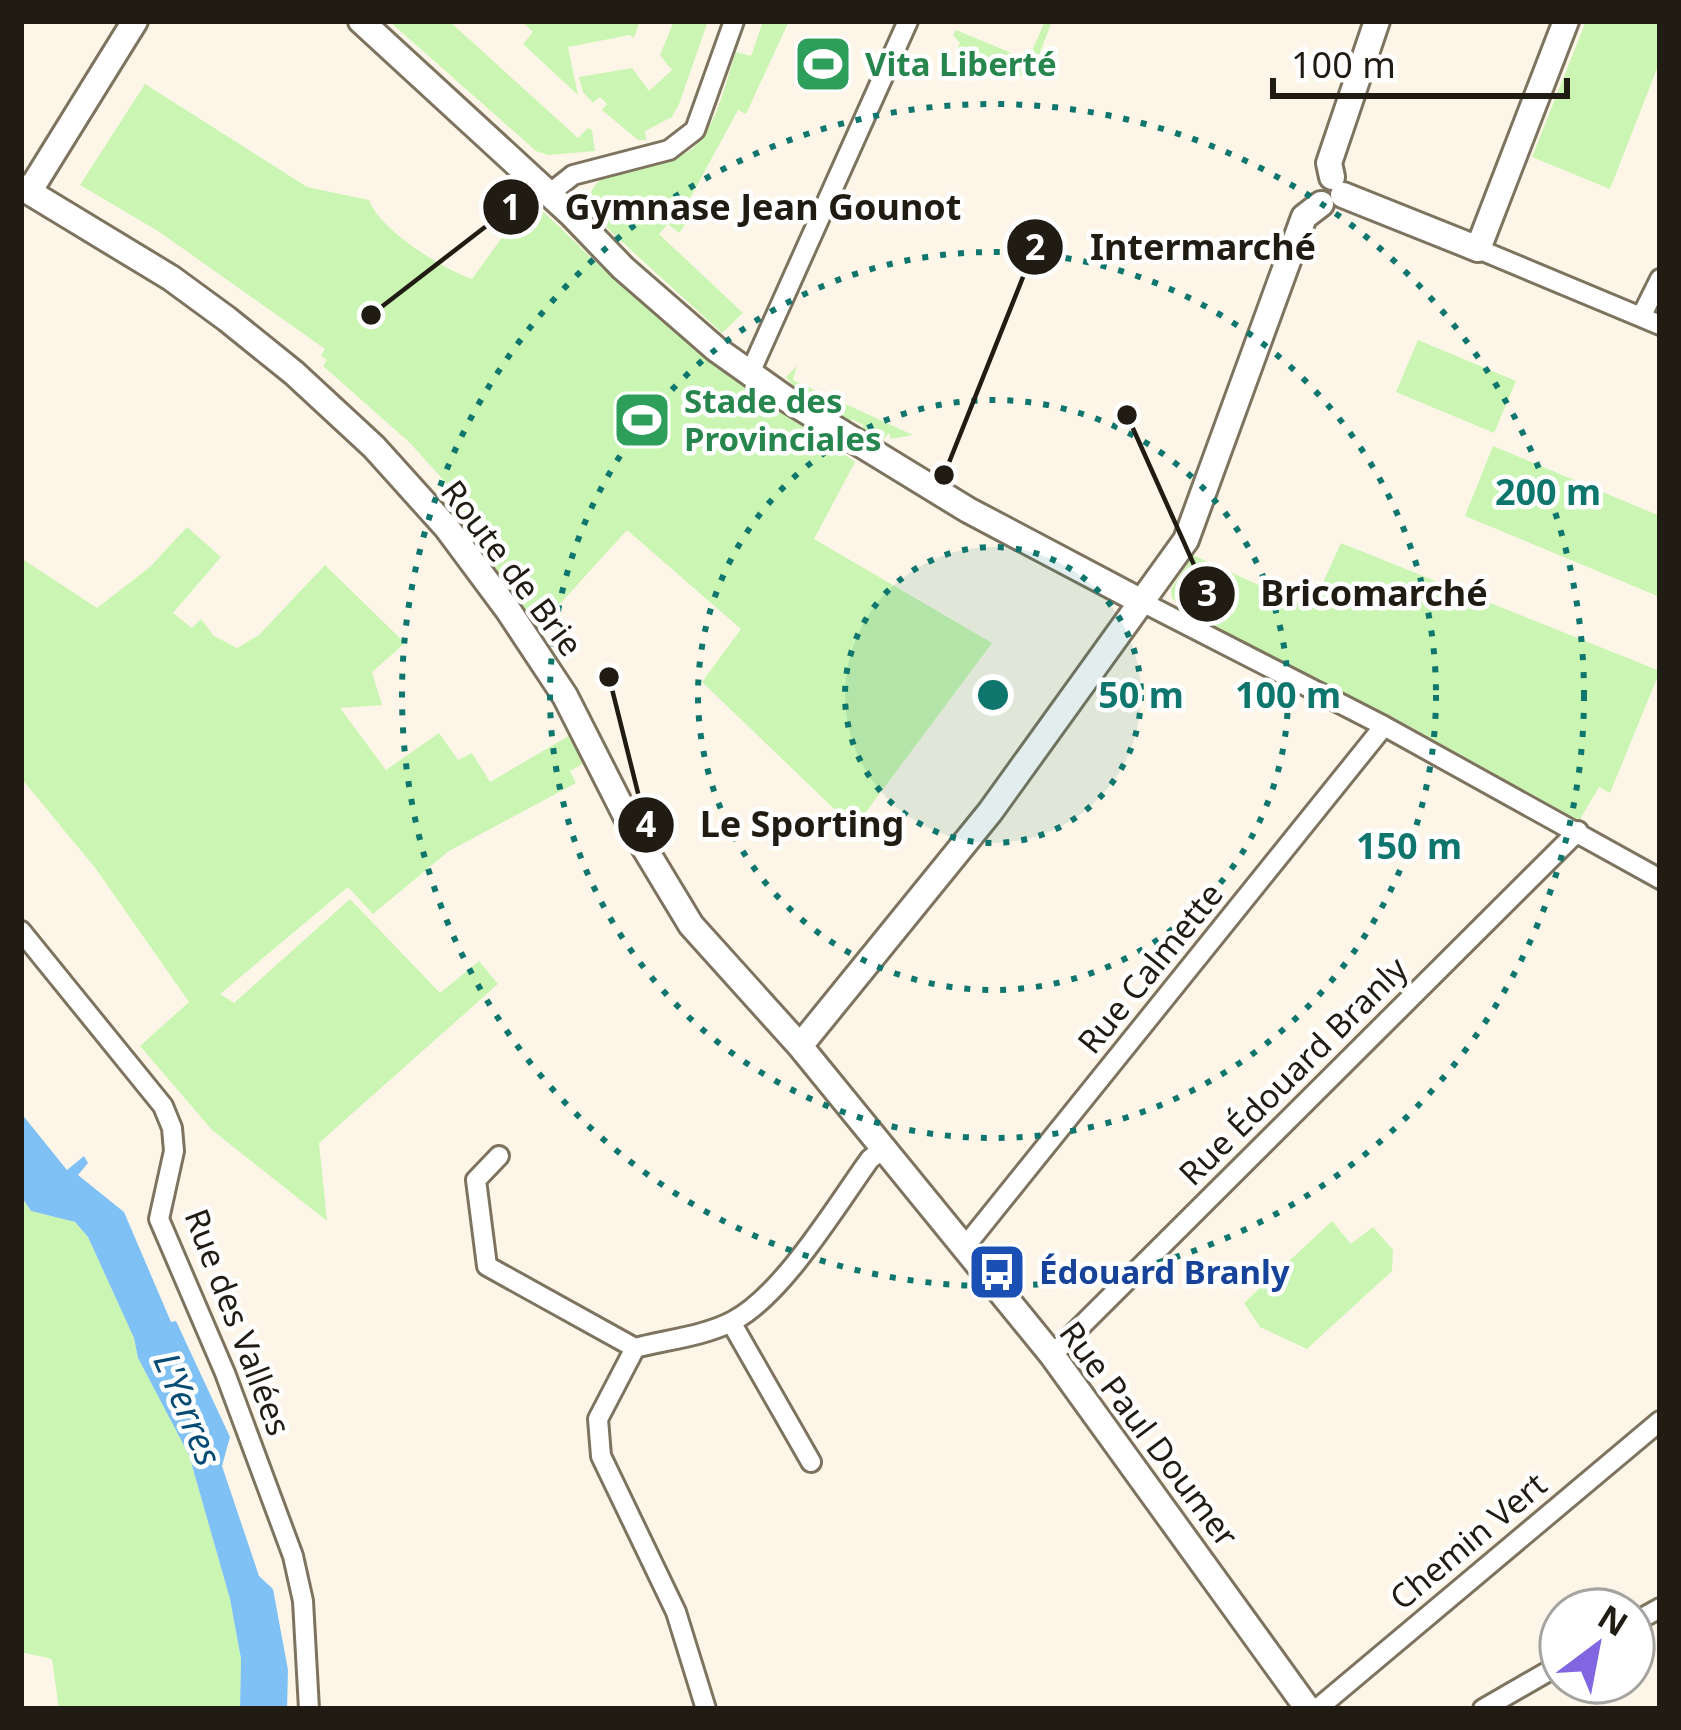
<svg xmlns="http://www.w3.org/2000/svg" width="1681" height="1730" font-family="'Noto Sans',sans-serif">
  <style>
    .green { fill: #caf5b2 }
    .water { fill: #7fc1f4 }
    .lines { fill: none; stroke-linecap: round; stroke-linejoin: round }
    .minor-casing { stroke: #7d735e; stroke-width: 24 }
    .tertiary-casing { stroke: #7d735e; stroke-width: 30 }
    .minor { stroke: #fff; stroke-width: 18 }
    .tertiary { stroke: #fff; stroke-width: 24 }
    .ring { fill: none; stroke: #0f766e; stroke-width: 6; stroke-dasharray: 6 12 }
    .labels { text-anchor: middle; stroke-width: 9; stroke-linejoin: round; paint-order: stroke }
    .leisure-label { font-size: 33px; font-weight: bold; fill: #27864d; stroke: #fff; text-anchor: start }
    .street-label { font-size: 33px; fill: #201c13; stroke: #fff }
    .transit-label { font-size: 33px; font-weight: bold; fill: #164399; stroke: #fff; text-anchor: start }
    .water-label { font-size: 36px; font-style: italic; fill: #054b74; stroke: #fff }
    .centre { fill: #0f766e; stroke: #fff; stroke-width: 6 }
    .ring-label { font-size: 36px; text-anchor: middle; font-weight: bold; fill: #0f766e; stroke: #fff; stroke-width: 9; stroke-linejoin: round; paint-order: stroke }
    .leader { fill: none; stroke: #201c13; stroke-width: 4.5 }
    .callout-dot { fill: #201c13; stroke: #fff; stroke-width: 4.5 }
    .mark-label { font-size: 36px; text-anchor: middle; font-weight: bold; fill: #fff }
    .callout-label { font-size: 36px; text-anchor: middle; font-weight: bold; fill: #201c13; stroke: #fff; stroke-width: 9; stroke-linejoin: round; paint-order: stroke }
  </style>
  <rect width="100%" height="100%" fill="#fdf6e8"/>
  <path class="green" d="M389 21H449L578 138 588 128 592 130 595 151 548 155 536 151Z
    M521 21H640L634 38 630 35 568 47 578 95 523 44 533 32Z
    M674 21H708L679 104 672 117 645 131 646 140H638L602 110 607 104 600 97 593 103 583 92 579 77 632 68 649 91 672 70 660 55Z
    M763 21H789L746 114 738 110 682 213 688 221 679 233 668 224 659 234 743 313 722 333 596 218C567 159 664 174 693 148 718 125 725 83 736 52L751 56Z
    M1045 21H1052L1030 79 957 49 960 43 953 35 956 30 1028 60Z
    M1586 21H1660V61L1610 189 1532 157Z
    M145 84 307 187 369 200C379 229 442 269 472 279L530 199 621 286 722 369 855 462 814 539 992 643 854 828 702 682 741 629 627 530 538 628 446 504 449 486 409 442 323 366 327 360 321 356 325 349 158 231 80 185Z
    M1418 340 1516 381 1494 433 1396 392Z
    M797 366 793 380 913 435 891 439 889 433 881 442 862 430 863 425 852 419 849 422 794 387 786 377Z
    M1493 446 1660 516V597L1465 516Z
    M187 527 221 557 173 613 192 628 201 619 214 636 237 648 259 635 325 565 405 643 372 672 382 705 340 708 386 770 439 733 458 760 472 753 490 782 572 734 586 762 570 771 576 783 449 851 373 914 348 887 220 994 217 992 234 1003 350 899 440 993 479 961 498 984 319 1143 327 1221 212 1130 140 1046 189 1002 96 869 21 778V558L97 608 150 567Z
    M1341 543 1660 671 1610 793 1599 787 1579 821 1391 716 1196 621 1172 598 1171 589 1193 555 1311 609Z
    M21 1196 31 1211 75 1222 88 1237 134 1338 138 1358 189 1455 230 1599 241 1659 240 1709H59L52 1659 21 1652Z
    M1332 1221 1351 1244 1373 1227 1393 1250 1392 1271 1307 1349 1260 1327 1244 1303Z"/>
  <path class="water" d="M21 1113 67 1170 84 1156 88 1163 78 1175 124 1212 171 1322 176 1321 230 1437 222 1466 259 1576 273 1589 288 1670 287 1709H240L241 1659 230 1599 189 1455 138 1358 134 1338 88 1237 75 1222 31 1211 21 1196Z"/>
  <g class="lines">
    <g class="minor-casing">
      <path id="minor" d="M549 194 573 175 669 150 695 130 734 21
        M1478 249 1660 325
        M1641 317 1660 279
        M750 373 908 21
        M1144 603 1384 726 1660 879
        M21 931 163 1106 172 1128 174 1151 159 1219 225 1373 293 1556 303 1601 309 1709
        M499 1156 476 1180 487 1266 635 1348C665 1340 705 1336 733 1321 783 1295 836 1206 870 1159L882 1150
        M963 1249 1384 726
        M731 1322 811 1462
        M635 1348 598 1419 601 1456 676 1612 706 1709
        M1052 1355 1578 831
        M1633 1623 1660 1608
        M1317 1709 1660 1421
        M1483 1709 1561 1664"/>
    </g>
    <g class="tertiary-casing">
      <path id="tertiary" d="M361 21 572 215 623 268 716 349 785 398 968 510 1144 603
        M1332 177 1329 163 1377 21
        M21 187 171 278 227 319 294 373 374 447 447 528 508 610 565 696 630 824 691 925 800 1046 1052 1355 1308 1709
        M29 192 135 21
        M1343 195 1478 249 1566 21
        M800 1046 990 812 1186 540 1304 217 1321 204"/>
    </g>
    <use href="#minor" class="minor"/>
    <use href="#tertiary" class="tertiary"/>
  </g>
  <circle cx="993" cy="695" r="148" fill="#0f766e" fill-opacity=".12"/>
  <g class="ring">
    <circle cx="993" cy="695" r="148"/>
    <circle cx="993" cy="695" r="295"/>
    <circle cx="993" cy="695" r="443"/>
    <circle cx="993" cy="695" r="591"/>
  </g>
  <defs>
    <g id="stadium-square" transform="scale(3)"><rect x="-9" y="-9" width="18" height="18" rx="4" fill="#2e9e5b" stroke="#fff"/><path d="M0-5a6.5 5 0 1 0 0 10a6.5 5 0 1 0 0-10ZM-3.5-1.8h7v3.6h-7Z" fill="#fff"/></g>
    <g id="bus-square" transform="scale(3)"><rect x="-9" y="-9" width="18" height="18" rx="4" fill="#1a4fb4" stroke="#fff"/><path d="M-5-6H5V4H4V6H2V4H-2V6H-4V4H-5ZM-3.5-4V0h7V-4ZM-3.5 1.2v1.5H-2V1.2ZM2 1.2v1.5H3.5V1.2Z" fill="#fff"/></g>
  </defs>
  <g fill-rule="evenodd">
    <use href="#stadium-square" x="823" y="64"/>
    <use href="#stadium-square" x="642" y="420"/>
    <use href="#bus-square" x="997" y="1272"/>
  </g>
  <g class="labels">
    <g class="leisure-label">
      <text x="865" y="76">Vita Liberté</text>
      <text x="684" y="413">Stade des<tspan x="684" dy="38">Provinciales</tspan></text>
    </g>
    <g class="street-label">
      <text transform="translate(512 568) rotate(53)" y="12">Route de Brie</text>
      <text transform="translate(1150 968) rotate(-51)" y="12">Rue Calmette</text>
      <text transform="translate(1293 1071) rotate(-45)" y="12">Rue Édouard Branly</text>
      <text transform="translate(238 1322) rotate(69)" y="12">Rue des Vallées</text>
      <text transform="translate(1149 1434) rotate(53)" y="12">Rue Paul Doumer</text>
      <text transform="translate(1468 1541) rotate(-40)" y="12">Chemin Vert</text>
    </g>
    <g class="transit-label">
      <text x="1039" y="1284">Édouard Branly</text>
    </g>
    <g class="water-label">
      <text transform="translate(188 1409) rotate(67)" y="13">L'Yerres</text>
    </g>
  </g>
  <circle cx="993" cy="695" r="18" class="centre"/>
  <g class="ring-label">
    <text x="1548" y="505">200 m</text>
    <text x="1141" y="708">50 m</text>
    <text x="1288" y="708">100 m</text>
    <text x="1409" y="859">150 m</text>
  </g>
  <path class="leader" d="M371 315L511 207M944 475L1035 247M1127 415L1207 594M609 677L646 825"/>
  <g class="callout-dot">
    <circle cx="371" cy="315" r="12"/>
    <circle cx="944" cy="475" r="12"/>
    <circle cx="1127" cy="415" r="12"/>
    <circle cx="609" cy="677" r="12"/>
    <circle cx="511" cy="207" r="30"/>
    <circle cx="1035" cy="247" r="30"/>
    <circle cx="1207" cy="594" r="30"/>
    <circle cx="646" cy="825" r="30"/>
  </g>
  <g class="mark-label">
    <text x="511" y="220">1</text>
    <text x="1035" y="260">2</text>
    <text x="1207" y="606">3</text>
    <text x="646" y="837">4</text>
  </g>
  <g class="callout-label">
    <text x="763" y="220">Gymnase Jean Gounot</text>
    <text x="1203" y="260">Intermarché</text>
    <text x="1374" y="606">Bricomarché</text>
    <text x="802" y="837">Le Sporting</text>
  </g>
  <rect width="1681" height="1730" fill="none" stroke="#201c13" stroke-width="48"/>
  <g transform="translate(1597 1646) rotate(32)"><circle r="57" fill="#ffffff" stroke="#a6a4a1" stroke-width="3"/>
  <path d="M0-9L21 45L0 30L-21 45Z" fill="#8166e1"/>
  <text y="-18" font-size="33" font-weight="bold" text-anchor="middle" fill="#201c13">N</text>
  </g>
  <path d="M1273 78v18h294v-18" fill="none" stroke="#201c13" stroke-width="6"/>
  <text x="1291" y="78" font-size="36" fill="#201c13" stroke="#ffffff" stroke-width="9" paint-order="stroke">100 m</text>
</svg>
